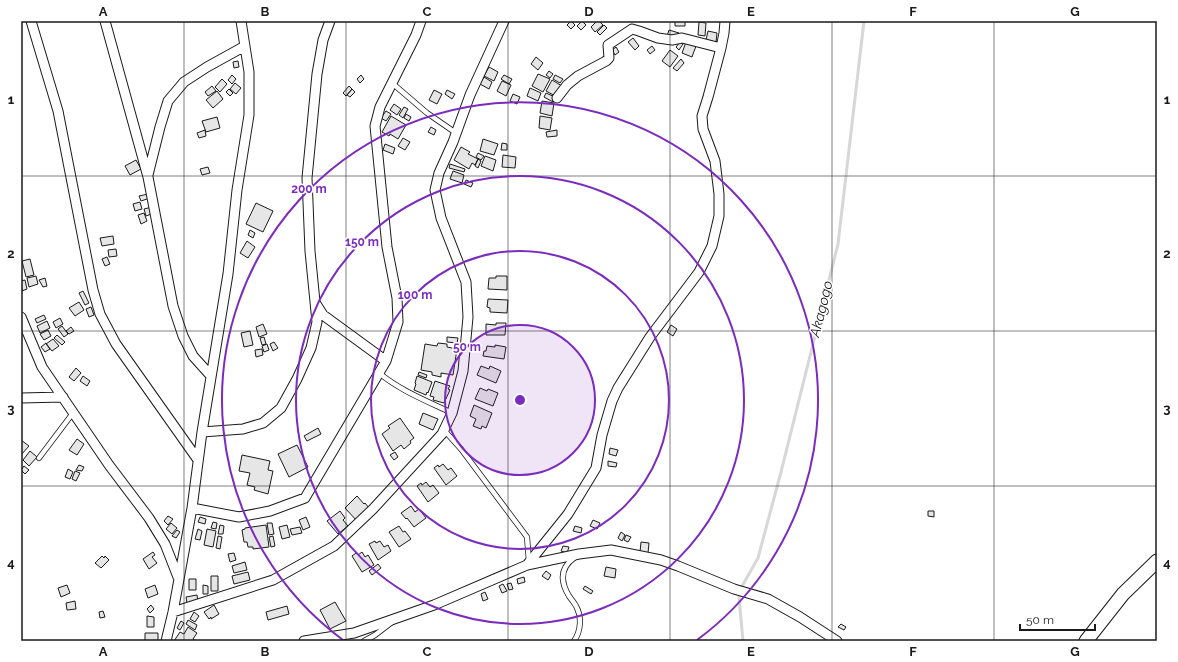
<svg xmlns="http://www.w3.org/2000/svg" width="1178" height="662" font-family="Raleway,sans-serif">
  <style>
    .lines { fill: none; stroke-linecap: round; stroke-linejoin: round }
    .stream { stroke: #d7d7d7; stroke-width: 3 }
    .building { fill: #e6e6e6; stroke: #1a1a1a }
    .service-casing { stroke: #1a1a1a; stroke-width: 6 }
    .minor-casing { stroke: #1a1a1a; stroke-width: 11 }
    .secondary-casing { stroke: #1a1a1a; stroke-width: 15 }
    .service { stroke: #fff; stroke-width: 4.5 }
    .minor { stroke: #fff; stroke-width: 9 }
    .secondary { stroke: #fff; stroke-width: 13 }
    .grid { fill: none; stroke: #1a1a1a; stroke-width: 1; stroke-opacity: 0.55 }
    .ring { fill: none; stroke: #7b2cbf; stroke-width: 2 }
    .labels { text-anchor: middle; stroke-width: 3; stroke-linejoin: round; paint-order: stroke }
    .water-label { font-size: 14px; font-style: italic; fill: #1a1a1a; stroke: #fff }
    .centre { fill: #7b2cbf; stroke: #fff; stroke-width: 2 }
    .ring-label { font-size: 12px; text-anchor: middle; font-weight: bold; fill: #7b2cbf; stroke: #fff; stroke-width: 3; stroke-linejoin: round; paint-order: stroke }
    .neatline { fill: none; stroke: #1a1a1a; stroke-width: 1.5 }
    .grid-label { font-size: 13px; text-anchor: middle; font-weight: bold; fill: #1a1a1a }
  </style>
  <rect width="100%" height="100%" fill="#fff"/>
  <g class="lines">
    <path class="stream" d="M741 588 758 558 781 472 838 244 864 21
      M739 597 743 641"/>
  </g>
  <path class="building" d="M571 21 575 25 571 29 567 25Z
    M582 21 586 25 581 30 577 26Z
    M597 21H599L603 25 595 32 591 27Z
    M675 21H685V26H675Z
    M699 22 706 23 705 36 698 35Z
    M604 25 607 28 600 35 597 32Z
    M669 30 679 33 678 39 667 36Z
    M708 31 717 33 716 42 706 40Z
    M633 38 639 46 635 50 628 42Z
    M680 42 683 44 679 50 676 47Z
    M686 42 696 46 692 57 682 53Z
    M652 46 655 50 650 54 647 50Z
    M616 47 619 52 615 55 612 50Z
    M670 50 678 56 670 67 662 61Z
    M536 57 543 63 538 70 531 64Z
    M681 59 684 63 677 71 673 68Z
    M238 61 239 67 234 68 233 62Z
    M489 67 498 72 494 81 484 76Z
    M549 71 553 74 550 78 546 75Z
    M538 74 550 79 543 92 532 86Z
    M232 75 236 79 232 84 228 80Z
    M361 75 364 79 360 83 357 79Z
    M504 75 512 79 509 84 501 79Z
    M555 75 563 79 560 83 553 79Z
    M484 77 492 82 489 89 480 84Z
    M222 79 227 84 220 92 215 87Z
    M552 80 562 86 557 97 546 91Z
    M502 81 511 85 506 96 497 91Z
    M235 83 241 88 236 94 230 89Z
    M212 86 216 91 208 96 205 92Z
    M349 86 352 89 346 96 343 93Z
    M530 88 541 93 538 101 527 96Z
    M229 89 233 93 230 96 226 92Z
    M352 89 355 92 350 97 347 95Z
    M434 90 442 94 437 104 429 100Z
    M447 90 455 94 452 99 445 94Z
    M217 91 223 99 213 108 206 100Z
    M546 93 555 97 553 102 544 97Z
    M513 94 520 97 517 104 510 101Z
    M542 101 554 103 552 116 540 113Z
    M394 104 401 109 397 115 390 110Z
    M404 107 408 109 403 118 399 115Z
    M386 111 391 114 386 121 381 118Z
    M406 114 411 117 409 121 404 118Z
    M391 116 406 125 398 139 390 134 389 136 382 132Z
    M540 116 552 118 550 130 539 128Z
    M217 117 220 128 206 132 202 121Z
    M431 127 436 130 434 135 428 132Z
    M205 130 206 136 199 138 197 133Z
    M557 130V136L547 137 546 132Z
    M403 138 410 142 405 150 398 146Z
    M483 139 498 144 494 155 480 151Z
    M502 143 507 144V150H501Z
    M385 144 395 148 393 154 383 150Z
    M461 147 470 152 468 154 478 159 475 165 472 163 469 169 454 160Z
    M478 153 484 156 481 160 476 157Z
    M503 155 516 157 515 168 502 167Z
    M485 156 496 160 493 171 481 166Z
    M478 159 481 161 478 168 475 166Z
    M136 160 141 169 130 175 125 166Z
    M450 164 465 169 464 172 449 168Z
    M208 167 210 173 202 175 200 169Z
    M453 171 464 175 462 183 450 179Z
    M466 180 473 183 471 187 464 184Z
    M148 194 150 198 141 201 139 196Z
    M140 202 142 209 135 211 133 204Z
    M256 203 273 211 263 232 246 224Z
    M152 207 154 213 146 216 144 209Z
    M144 213 147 221 141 224 138 215Z
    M250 230 255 233 253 238 248 235Z
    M113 236 114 244 102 246 100 238Z
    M247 241 255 247 248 258 240 253Z
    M116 249 117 256 109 257 108 250Z
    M107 257 110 264 105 266 102 259Z
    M30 259 34 275 26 277 22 261Z
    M36 276 38 284 29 287 27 278Z
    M496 276H507V290L488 289 489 278H496Z
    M45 278 47 286 43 287 39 280Z
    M25 280 27 289 22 291 21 281Z
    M83 291 89 303 85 305 79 293Z
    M488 299 508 300 507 313 490 312V308L487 307Z
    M79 302 84 310 75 316 69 308Z
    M91 307 94 315 89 317 86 309Z
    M44 315 46 319 37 323 35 319Z
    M60 318 63 324 56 328 53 322Z
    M47 321 50 328 40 333 37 326Z
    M496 323H506L505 335H486V324L496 325Z
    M263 324 267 334 259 337 256 327Z
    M671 325 677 329 673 336 667 332Z
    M62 326 68 334 64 337 58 329Z
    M71 327 74 331 69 334 66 331Z
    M48 330 51 336 44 340 40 334Z
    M250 331 253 345 244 347 241 333Z
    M57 335 65 342 62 345 54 338Z
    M264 337 266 344 262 345 260 338Z
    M447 337 458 338 457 343 447 342Z
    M53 339 59 346 52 351 46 344Z
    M274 342 278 348 273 351 270 344Z
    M46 343 50 349 45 352 41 347Z
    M438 343 447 344V347L457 349 453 375 441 373V377L432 375V372L421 370 425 344 437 346Z
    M267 344 269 350 264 352 262 346Z
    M495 345 506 347 504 359 483 356 484 351H486L487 346 495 347Z
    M262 349 263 355 256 357 255 350Z
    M481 366 489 369 490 366 501 371 496 383 477 375Z
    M76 368 81 373 74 381 69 377Z
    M419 372 427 375 426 378 418 375Z
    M83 376 90 381 87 386 80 381Z
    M417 376 432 382 428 393 427 392 426 395 414 390 416 384 415 383Z
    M435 381 450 386 448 389 450 390 444 403 433 400 434 397 430 396Z
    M480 388 487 391 488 389 498 393 493 406 475 399Z
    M474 405 492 413 486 428 482 426 481 429 473 426 476 419 470 416Z
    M423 413 438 419 433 430 419 424Z
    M400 418 414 438 410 441 411 443 404 449 401 445 393 451 382 434 390 428 388 426Z
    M318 428 321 434 307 441 304 436Z
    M77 439 84 444 77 455 69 450Z
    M21 440 29 446 21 455Z
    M297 445 308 467 289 477 278 454Z
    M610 448 618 450 616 456 609 454Z
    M30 451 37 457 29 466 23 460Z
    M395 452 398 457 394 460 390 455Z
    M242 455 270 461 268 470 273 471 268 494 254 490 255 487 247 485 250 473 239 471Z
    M608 461 617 463 616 467 608 466Z
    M443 464 448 470 451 468 457 476 446 485 434 468 438 465 439 467Z
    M79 465 84 467 82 471 76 470Z
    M24 466 29 470 25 474 21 470Z
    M68 469 73 472 70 479 65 477Z
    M75 471 80 473 76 481 72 479Z
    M426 482 430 487 433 485 439 493 428 502 417 486 421 483 422 485Z
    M357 496 364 504 365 503 369 508 358 522 345 508Z
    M411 506 415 512 419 509 426 518 414 527 407 518 406 519 401 513Z
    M340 511 345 518 343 520 348 526 338 534 327 521Z
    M928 511H934V517L928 516Z
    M168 516 173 519 168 525 164 521Z
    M200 517 206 519 205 524 198 522Z
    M306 517 310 527 303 530 299 520Z
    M593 520 600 523 597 529 590 526Z
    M213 522 217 523 216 529 211 528Z
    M171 523 177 528 172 534 166 529Z
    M267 523H272L274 534 269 535Z
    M220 525 224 526 223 534H218Z
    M266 525 269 547 253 549V547H248L247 542H244L242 530 245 529V528Z
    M287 525 290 537 282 539 279 527Z
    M399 526 403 532 405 531 411 539 399 547 389 532Z
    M575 526 582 528 581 533 573 531Z
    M300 527 302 533 292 535 290 529Z
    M198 529 202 531 200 540 195 539Z
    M207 529 216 531 213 547 204 545Z
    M177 530 180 532 176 538 172 536Z
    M621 532 625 535 622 541 618 538Z
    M626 535 631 537 628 542 624 540Z
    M218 536 222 537 220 549 216 548Z
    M273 536 275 546 271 547 269 537Z
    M375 541 376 543 380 541 384 547 388 545 391 551 378 560 369 544Z
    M641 542 649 543 648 553 640 552Z
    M563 546 569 547 567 553 561 551Z
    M153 552 155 555 152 557 157 563 149 569 143 559Z
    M362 552 365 557 368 555 374 565 362 572 352 556 356 553 358 555Z
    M234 553 236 560 230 562 228 554Z
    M102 556 104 558 105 556 109 560 101 568 95 563Z
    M245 562 247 570 234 573 232 566Z
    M378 564 381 568 372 575 369 571Z
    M606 567 616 569 615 578 604 576Z
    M546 571 551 575 548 580 542 576Z
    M248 572 250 580 234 584 232 576Z
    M211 576H218V591H211Z
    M524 577 525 582 518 584 517 579Z
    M189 579H196V590H189Z
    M511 583 513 589 509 590 507 584Z
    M503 584 507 591 502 593 499 586Z
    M67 585 70 593 61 597 58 588Z
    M155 585 158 594 148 598 145 589Z
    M203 585 208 586V594H203Z
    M585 586 593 591 591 594 583 589Z
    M485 592 488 599 483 601 481 594Z
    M197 595 198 602 187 603 186 597Z
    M75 601 76 609 67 610 66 603Z
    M335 602 346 621 330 629 320 610Z
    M151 605 154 609 150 613 147 609Z
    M214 605 219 614 211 619V617L209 619 204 612Z
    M287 606 289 614 268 620 266 612Z
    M103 611 105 617 100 618 99 612Z
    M194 612 199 616 195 622 190 619Z
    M147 616 154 617V627H147Z
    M188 620 197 625 195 630 186 624Z
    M181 621 184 623 180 630 177 628Z
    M841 624 846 627 844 630 838 627Z
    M188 627 197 633 193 639 196 641H174L180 632 184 634Z
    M145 633H158V641H145Z"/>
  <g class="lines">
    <g class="service-casing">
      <path id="service" d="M392 83 427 113 456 133
        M379 373C401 391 427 401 452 413
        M444 430 461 449 527 537 529 562
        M39 458 73 413
        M364 641 375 635 392 622
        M574 641C581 631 582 617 576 606 574 602 571 599 569 596 560 581 560 568 574 558"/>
    </g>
    <g class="minor-casing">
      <path id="minor" d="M31 21 58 111 93 290 100 314 116 344 198 460
        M105 21 148 177 173 306 183 336 193 356 211 376
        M557 98 567 85 578 76 606 61 609 58 608 45 632 29 639 31 658 38 672 40 682 38 721 48
        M148 175 160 127 168 101 184 82 207 67 245 46
        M316 304 323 315 386 361
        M21 317 42 367 109 465 149 518 165 544 178 577
        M21 398 63 397
        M202 432 243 429 263 423 281 408 297 379 311 348 317 322 310 251 307 178 317 74 323 40 330 21
        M192 508 239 517 270 511 305 498 386 361 398 322 397 298 387 247 375 126 380 107 416 35 421 21
        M527 565 568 514 596 468 602 435 612 401 618 388 650 337 699 272 712 246 719 216V194L715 161 703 129 702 116 708 97 721 48 724 33 725 21
        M173 612 273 580 334 546 373 509 442 434 452 413 463 371 468 317 466 282 441 218 435 190 439 173 453 142 470 95 504 21
        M166 641 173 612 192 508 202 432 228 274 237 190 249 115V72L241 21
        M304 641 354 633 434 605 527 565 579 554 611 550 661 560 678 566 734 589 768 599 800 617 837 641"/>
    </g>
    <g class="secondary-casing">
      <path id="secondary" d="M1086 641 1123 594 1157 561"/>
    </g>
    <use href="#service" class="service"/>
    <use href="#minor" class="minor"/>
    <use href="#secondary" class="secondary"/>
  </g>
  <path class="grid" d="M184 21V641M346 21V641M508 21V641M670 21V641M832 21V641M994 21V641M21 176H1157M21 331H1157M21 486H1157"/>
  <circle cx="520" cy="400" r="75" fill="#7b2cbf" fill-opacity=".12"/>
  <g class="ring">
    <circle cx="520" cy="400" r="75"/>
    <circle cx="520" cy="400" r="149"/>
    <circle cx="520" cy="400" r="224"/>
    <path d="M343 640A298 298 0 1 1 697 640"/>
  </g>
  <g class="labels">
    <g class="water-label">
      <text transform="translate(821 309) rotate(-76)" y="5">Akagogo</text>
    </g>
  </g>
  <circle cx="520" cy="400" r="6" class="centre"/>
  <g class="ring-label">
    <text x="309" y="193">200 m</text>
    <text x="362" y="246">150 m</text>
    <text x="415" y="299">100 m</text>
    <text x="467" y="351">50 m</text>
  </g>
  <rect width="1178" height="662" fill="none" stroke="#ffffff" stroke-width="44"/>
  <path d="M1020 624v6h75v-6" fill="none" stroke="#1a1a1a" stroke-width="2"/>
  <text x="1026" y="624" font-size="12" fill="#1a1a1a" stroke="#ffffff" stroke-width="3" paint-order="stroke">50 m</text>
  <rect x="22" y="22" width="1134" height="618" class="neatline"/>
  <g class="grid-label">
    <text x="103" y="16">A</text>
    <text x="265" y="16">B</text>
    <text x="427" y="16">C</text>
    <text x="589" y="16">D</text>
    <text x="751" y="16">E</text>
    <text x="913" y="16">F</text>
    <text x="1075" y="16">G</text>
    <text x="11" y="104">1</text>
    <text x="1167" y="104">1</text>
    <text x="11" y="258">2</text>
    <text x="1167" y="258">2</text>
    <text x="11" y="413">3</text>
    <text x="1167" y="413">3</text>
    <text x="11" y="567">4</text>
    <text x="1167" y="567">4</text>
    <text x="103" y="656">A</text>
    <text x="265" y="656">B</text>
    <text x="427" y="656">C</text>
    <text x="589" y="656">D</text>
    <text x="751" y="656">E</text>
    <text x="913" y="656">F</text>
    <text x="1075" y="656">G</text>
  </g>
</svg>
